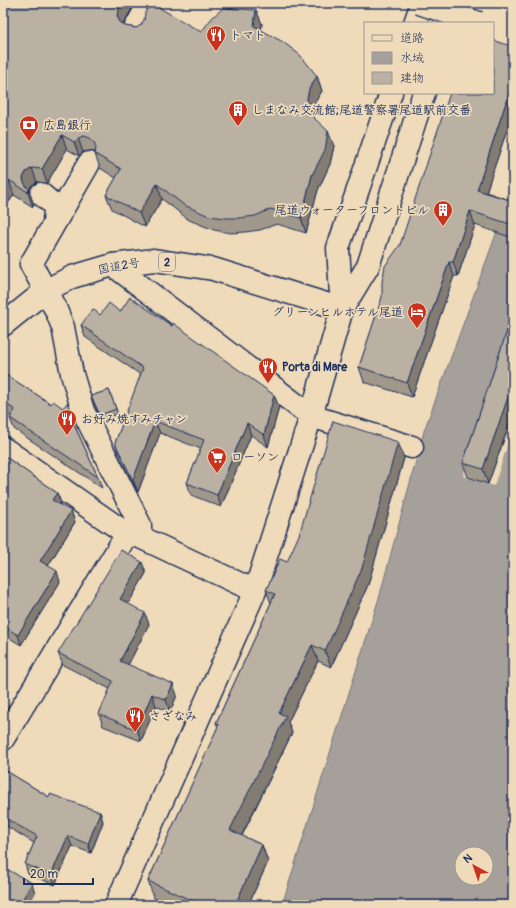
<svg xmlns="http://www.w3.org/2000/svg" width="516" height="908" font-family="Pangolin,'Klee One',sans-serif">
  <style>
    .water { fill: #a6a09a; stroke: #6e7382; fill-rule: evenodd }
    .pier { fill: #efdbb9 }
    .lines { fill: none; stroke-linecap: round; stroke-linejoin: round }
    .minor-casing { stroke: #1b2f5e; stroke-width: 25 }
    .highway-casing { stroke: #1b2f5e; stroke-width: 25 }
    .minor { stroke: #efdbb9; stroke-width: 22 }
    .highway { stroke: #efdbb9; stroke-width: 22 }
    .minor-bridge-casing { stroke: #1b2f5e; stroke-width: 25; stroke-linecap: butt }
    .minor-bridge { stroke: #efdbb9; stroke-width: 22 }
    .wall { fill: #a1988c; stroke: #1b2f5e }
    .shaded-wall { fill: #837c72; stroke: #1b2f5e }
    .building { fill: #bbb1a3; stroke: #1b2f5e }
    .labels { text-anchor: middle; stroke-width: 3.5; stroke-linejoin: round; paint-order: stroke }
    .shield { fill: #efdbb9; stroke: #5b6379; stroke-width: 1 }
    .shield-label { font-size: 11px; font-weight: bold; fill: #1b2f5e }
    .poi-label { font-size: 12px; font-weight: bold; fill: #1b2f5e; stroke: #efdbb9; text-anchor: start }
    .street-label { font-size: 12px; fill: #1b2f5e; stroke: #efdbb9 }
  </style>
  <rect width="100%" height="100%" fill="#efdbb9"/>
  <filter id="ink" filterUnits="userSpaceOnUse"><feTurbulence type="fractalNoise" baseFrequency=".025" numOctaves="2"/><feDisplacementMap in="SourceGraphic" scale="8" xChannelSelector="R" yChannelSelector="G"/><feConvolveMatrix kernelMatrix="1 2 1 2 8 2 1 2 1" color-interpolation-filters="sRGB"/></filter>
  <g filter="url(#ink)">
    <path class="water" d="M513 188V905H282L379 598 424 431ZM462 854H486V878H462Z"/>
    <path class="pier" d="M484 414 513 424V428L494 486 463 476Z"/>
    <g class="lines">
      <g class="minor-casing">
        <path id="minor" d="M138 30 135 29 149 3
          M89 163 31 264 56 310 63 327 72 374 83 411 140 525V537
          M41 194 55 206 54 224
          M113 265 311 416 412 447
          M3 448 127 534 140 537 255 591
          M3 739 127 534
          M116 905 255 591 311 416 342 309"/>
      </g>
      <g class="highway-casing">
        <path id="highway" d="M415 23 422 3
          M342 309 368 266 424 93
          M342 309 338 248 391 93
          M3 325 45 291 72 277 113 265 154 260 213 269 342 309"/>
      </g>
      <use href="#minor" class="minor"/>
      <use href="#highway" class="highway"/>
      <g class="minor-bridge-casing">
        <path id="minor-bridge" d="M419 3 479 23"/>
      </g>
      <use href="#minor-bridge" class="minor-bridge"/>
    </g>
    <path class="wall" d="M3 3H135L124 23V25L125 26 136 28 201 32 256 10 262 24 261 30 317 76 322 91 314 104 313 113 314 118 334 146 330 164 318 190 306 233 277 224 260 230 245 232 231 233 214 230 189 220 162 199 145 227 112 209 106 195 116 178 100 168 95 154V152L89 151 83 152 79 156 67 149 47 183 37 182 31 186 29 191 34 205 33 207 14 195 3 210Z
      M513 47V112L486 192 513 201V238L475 225 458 276H454L412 397 364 382 359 367 400 245Z
      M120 312 274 395 279 407 268 447 251 435 221 507 191 495 187 483 201 449 160 433 138 492 119 456 115 443 141 375 85 337 81 325 100 315Z
      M513 313V414L488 484 468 477 463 463Z
      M3 373 51 404 74 417 78 428 76 429 98 477 102 488 14 429 10 418 11 416 3 411Z
      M109 390 118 414 101 420 91 396Z
      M3 455 57 493 61 503 60 505 71 511 75 522 48 566 60 582 21 645 3 634Z
      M404 458 368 585 331 667 318 661 288 722 292 733 242 836 262 845 268 862 248 905H170L154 898 148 881 218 727 216 723 271 603 266 590 287 562Z
      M146 573 128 604 149 624 128 665 177 695 170 712 156 706 141 741 103 726 99 714 110 689 63 665 58 653Z
      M3 769 49 797 100 812 103 822 91 853 72 846 55 885 28 874 25 864 34 843 3 824Z"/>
    <path class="shaded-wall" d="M122 3H135L124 23 123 31 117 16 119 9Z
      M256 10 262 24 259 41 254 26Z
      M317 76 322 91 314 104 313 113 315 122 310 108 307 99 309 89Z
      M513 81V112L482 204 477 190Z
      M328 131 334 146 330 164 318 190 306 233 301 218 312 175Z
      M62 135 67 149 47 183 42 169Z
      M78 138 83 152 79 156 74 142Z
      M32 168 37 182 31 186 29 191 34 205 33 207 24 183 23 178 26 172Z
      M9 180 14 195 3 210V189Z
      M157 184 162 199 145 227 139 213Z
      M470 211 475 225 458 276 453 262Z
      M449 262 454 276 412 397 407 383Z
      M513 383V414L488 484 483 469Z
      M274 395 279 407 268 447 264 435Z
      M155 421 160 433 138 492 133 480Z
      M247 423 251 435 221 507 217 495Z
      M398 442 404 458 368 585 331 667 325 651Z
      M57 493 61 503 56 511 52 500Z
      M71 511 75 522 44 572 40 561Z
      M142 562 146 573 124 611 120 599Z
      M57 571 60 582 21 645 18 635Z
      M145 613 149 624 124 673 120 661Z
      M312 645 318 661 288 722 292 733 236 847 230 830 279 713Z
      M173 684 177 695 170 712 166 700Z
      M152 694 156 706 141 741 137 730Z
      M100 812 103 822 91 853 88 844Z
      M68 836 72 846 55 885 51 875Z
      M262 845 268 862 248 905H235Z
      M32 883 35 893 28 905H19Z"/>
    <path class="building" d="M3 3H122L119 9 117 16 120 22 125 26 136 28 141 25 144 20 145 13 150 3H151L201 32 212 18 223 8 256 10 254 26 283 42 300 55 317 76 309 89 307 99 310 108 314 118 328 131 325 150 312 175 301 218 271 209 255 216 240 218H226L209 216 184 205 157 184 139 213 106 195 121 169 95 154 96 148 94 142 90 138 84 136 78 138 74 142 62 135 42 169 32 168 26 172 23 178 24 183 29 190 28 192 9 180 3 189V34L5 31 3 29Z
      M493 40 513 47V81L477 190 513 201V225L470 211 453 262H449L407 383 359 367 382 297V282L385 266 400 245 450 93H493Z
      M130 297 172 326 173 323 274 395 264 435 247 423 217 495 187 483 204 440 155 421 133 480 115 443 143 368 81 325 93 309 100 315 109 303 120 312Z
      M513 313V383L483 469 463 463Z
      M3 373 51 404 53 401 63 408 67 403 74 417 71 418 98 477 10 418 15 410 3 402Z
      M109 390 116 409 100 415 91 396Z
      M333 421 398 442 362 568 325 651 312 645 279 713 286 716 230 830 262 845 235 905H202L148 881 219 724 216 723 275 594 266 590 280 559 287 562 299 535Z
      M3 455 57 493 52 500 71 511 40 561 57 571 18 635 3 626Z
      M121 550 142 562 120 599 145 613 120 661 173 684 166 700 152 694 137 730 99 714 113 681 58 653Z
      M3 769 49 797 50 794 100 812 88 844 68 836 51 875 25 864 37 836 3 817Z
      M3 867 32 883 19 905H3Z"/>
  </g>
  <defs>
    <g id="restaurant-pin" transform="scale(1)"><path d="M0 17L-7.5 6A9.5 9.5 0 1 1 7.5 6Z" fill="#c8321e" stroke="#efdbb9"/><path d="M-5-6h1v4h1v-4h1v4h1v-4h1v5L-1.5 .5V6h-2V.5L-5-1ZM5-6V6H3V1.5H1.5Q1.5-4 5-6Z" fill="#fff"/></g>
    <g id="building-pin" transform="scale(1)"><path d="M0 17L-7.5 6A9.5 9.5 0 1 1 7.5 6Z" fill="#c8321e" stroke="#efdbb9"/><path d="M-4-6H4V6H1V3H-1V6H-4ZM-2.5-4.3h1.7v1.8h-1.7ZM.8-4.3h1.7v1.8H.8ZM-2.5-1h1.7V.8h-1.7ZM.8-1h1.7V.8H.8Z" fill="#fff"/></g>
    <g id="bank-pin" transform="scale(1)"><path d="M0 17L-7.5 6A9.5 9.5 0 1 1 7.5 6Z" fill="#c8321e" stroke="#efdbb9"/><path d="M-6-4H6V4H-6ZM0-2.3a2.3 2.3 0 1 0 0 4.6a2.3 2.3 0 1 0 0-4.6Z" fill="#fff"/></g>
    <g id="hotel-pin" transform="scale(1)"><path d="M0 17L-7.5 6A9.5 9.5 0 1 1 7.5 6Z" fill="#c8321e" stroke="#efdbb9"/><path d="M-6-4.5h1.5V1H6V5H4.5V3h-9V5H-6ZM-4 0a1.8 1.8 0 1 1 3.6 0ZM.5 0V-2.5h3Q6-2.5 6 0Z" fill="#fff"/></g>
    <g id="supermarket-pin" transform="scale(1)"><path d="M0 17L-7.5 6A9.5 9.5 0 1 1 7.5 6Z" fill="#c8321e" stroke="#efdbb9"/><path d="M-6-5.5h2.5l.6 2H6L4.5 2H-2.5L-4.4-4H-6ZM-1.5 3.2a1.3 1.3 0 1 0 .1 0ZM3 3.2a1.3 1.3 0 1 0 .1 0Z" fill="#fff"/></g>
  </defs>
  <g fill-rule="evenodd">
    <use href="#restaurant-pin" x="216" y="35"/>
    <use href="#building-pin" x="238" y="110"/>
    <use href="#bank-pin" x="29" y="125"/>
    <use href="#building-pin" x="443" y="210"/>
    <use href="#hotel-pin" x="417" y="312"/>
    <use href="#restaurant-pin" x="268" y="367"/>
    <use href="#restaurant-pin" x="67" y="419"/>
    <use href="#supermarket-pin" x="217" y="457"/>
    <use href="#restaurant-pin" x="135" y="716"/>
  </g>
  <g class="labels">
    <rect class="shield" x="159" y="253" width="16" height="18" rx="3"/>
    <g class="shield-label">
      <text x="167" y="266">2</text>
    </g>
    <g class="poi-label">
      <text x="230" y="39">トマト</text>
      <text x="252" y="114">しまなみ交流館;尾道警察署尾道駅前交番</text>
      <text x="43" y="129">広島銀行</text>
      <text x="429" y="214" text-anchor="end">尾道ウォーターフロントビル</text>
      <text x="403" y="316" text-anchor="end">グリーンヒルホテル尾道</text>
      <text x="282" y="371">Porta di Mare</text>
      <text x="81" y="423">お好み焼すみチャン</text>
      <text x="231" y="461">ローソン</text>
      <text x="149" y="720">さざなみ</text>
    </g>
    <g class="street-label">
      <text transform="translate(119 266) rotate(-11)" y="4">国道2号</text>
    </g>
  </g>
  <rect width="516" height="908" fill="none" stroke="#efdbb9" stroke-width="16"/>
  <rect x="8" y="8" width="500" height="892" fill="none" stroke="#1b2f5e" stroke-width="1.5" filter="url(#ink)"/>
  <rect x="364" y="22" width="130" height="72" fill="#efdbb9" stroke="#9a9695"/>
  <rect x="372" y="35" width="20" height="6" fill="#efdbb9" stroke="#9a9695"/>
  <text x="400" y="42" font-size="12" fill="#1b2f5e">道路</text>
  <rect x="372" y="52" width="20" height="12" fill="#a6a09a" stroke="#9a9695"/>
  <text x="400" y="62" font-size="12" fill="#1b2f5e">水域</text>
  <rect x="372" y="72" width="20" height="12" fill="#bbb1a3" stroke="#9a9695"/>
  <text x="400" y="82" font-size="12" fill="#1b2f5e">建物</text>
  <g transform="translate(474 866) rotate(320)"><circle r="19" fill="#efdbb9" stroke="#9a9695"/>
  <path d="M0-3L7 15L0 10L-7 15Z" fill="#c8321e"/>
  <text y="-6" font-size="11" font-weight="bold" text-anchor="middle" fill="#1b2f5e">N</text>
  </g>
  <path d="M24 878v6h69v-6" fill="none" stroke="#1b2f5e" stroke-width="2"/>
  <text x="30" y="878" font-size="12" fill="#1b2f5e" stroke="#efdbb9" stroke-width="3" paint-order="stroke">20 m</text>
</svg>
